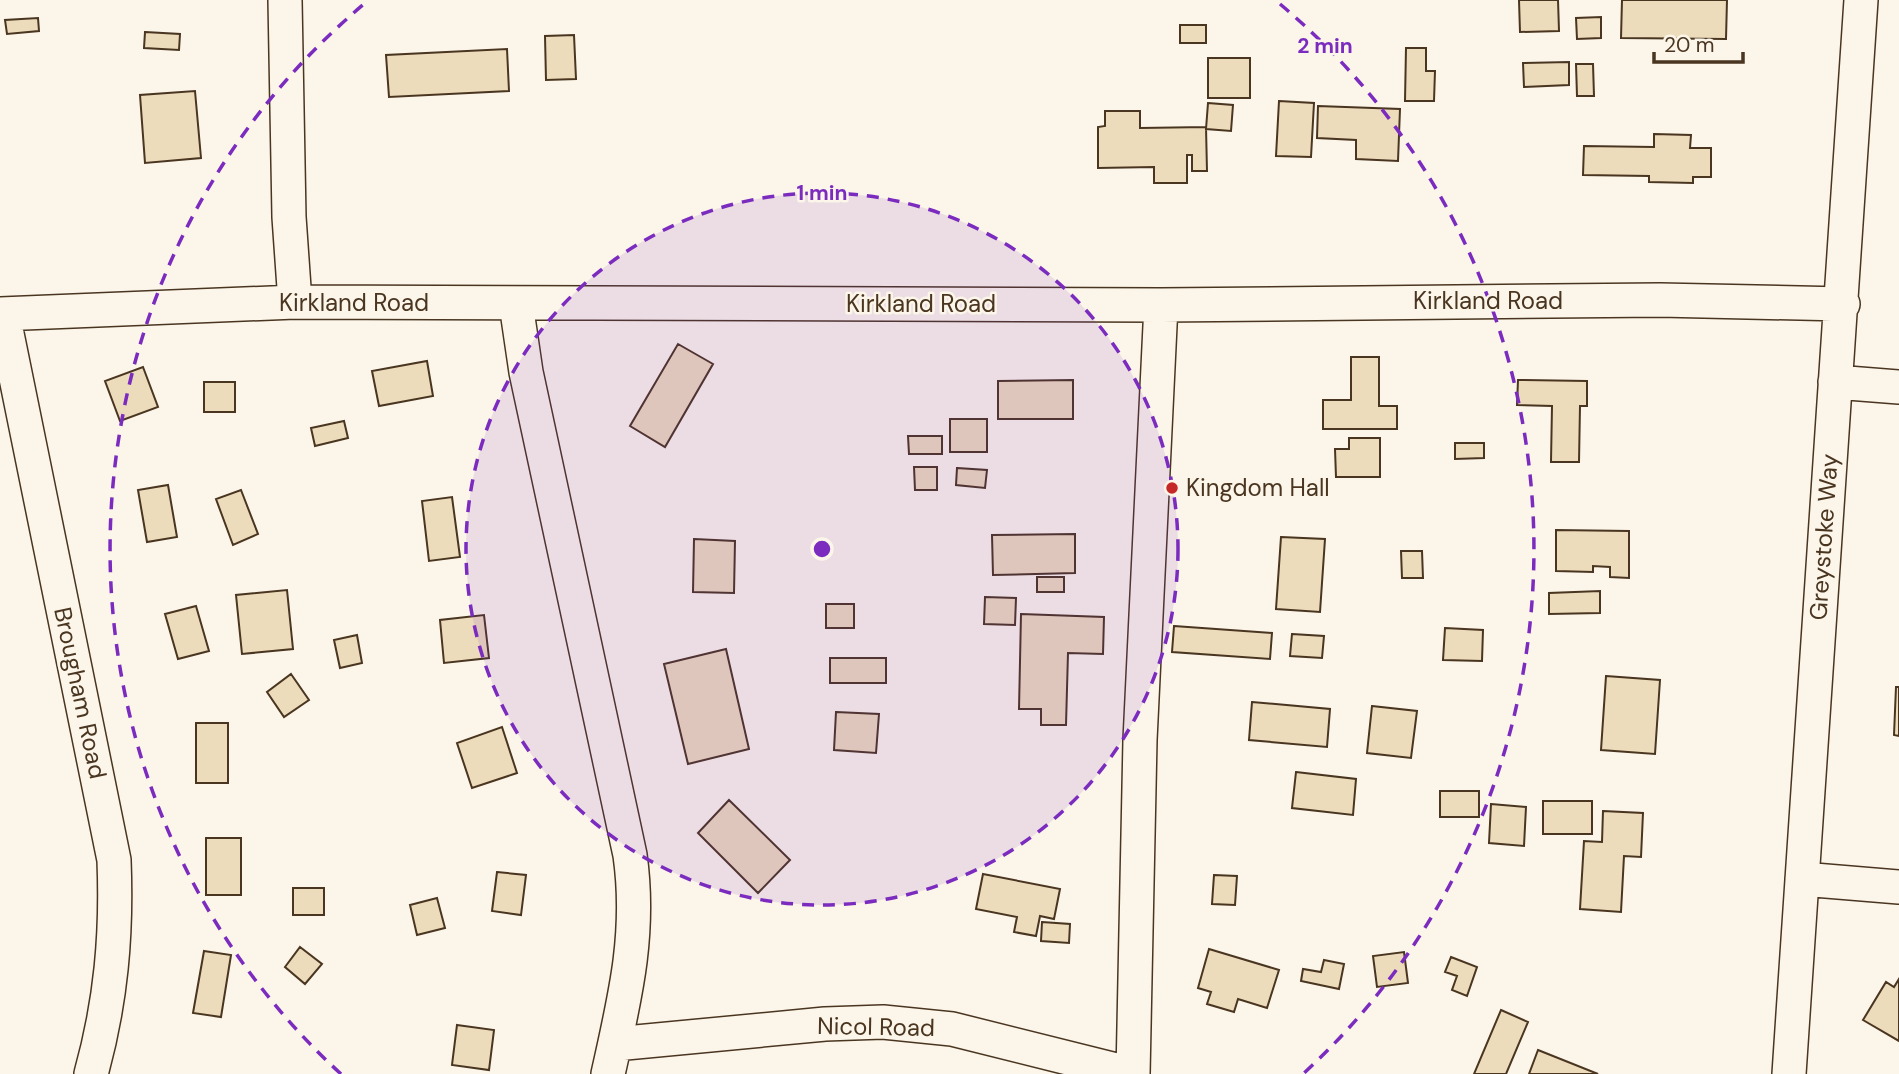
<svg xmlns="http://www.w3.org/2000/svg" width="1899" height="1074" font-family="'DM Sans',sans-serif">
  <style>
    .building { fill: #ecdcbc; stroke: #4a3520; stroke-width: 2 }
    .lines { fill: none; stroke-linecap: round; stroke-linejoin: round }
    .minor-casing { stroke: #4a3520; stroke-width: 36 }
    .minor { stroke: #fbf6e9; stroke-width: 33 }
    .ring { fill: none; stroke: #7b2cbf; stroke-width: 3.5; stroke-dasharray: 12 9 }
    .poi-dot { fill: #c62828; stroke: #fbf6e9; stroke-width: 2.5 }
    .labels { text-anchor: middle; stroke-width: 5; stroke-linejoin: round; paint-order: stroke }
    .street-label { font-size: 24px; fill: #4a3520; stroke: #fbf6e9 }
    .poi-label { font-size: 24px; fill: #4a3520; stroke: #fbf6e9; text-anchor: start }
    .centre { fill: #7b2cbf; stroke: #fbf6e9; stroke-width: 3.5 }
    .ring-label { font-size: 21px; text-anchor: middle; font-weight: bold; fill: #7b2cbf; stroke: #fbf6e9; stroke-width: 5; stroke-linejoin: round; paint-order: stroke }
  </style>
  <rect width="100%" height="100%" fill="#fbf6e9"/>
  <path class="building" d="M1519 0H1558L1559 31 1520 32Z
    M1622 0H1727L1726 39 1621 38Z
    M1601 17V38L1577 39 1576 18Z
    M38 18 39 31 7 34 5 20Z
    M1180 25H1206V43H1180Z
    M145 32 180 34 179 50 144 48Z
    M574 35 576 79 546 80 545 36Z
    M1406 48H1426V71H1435L1434 101H1405Z
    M507 49 509 91 389 97 386 55Z
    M1208 58H1250V98H1208Z
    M1569 62V85L1524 87 1523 63Z
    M1576 64H1593L1594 96H1577Z
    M195 91 201 158 145 163 140 95Z
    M1279 101 1314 103 1311 157 1276 156Z
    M1208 103 1233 105 1231 131 1206 129Z
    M1318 106 1400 109 1398 161 1356 159V140L1317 138Z
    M1105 111H1140V128L1206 127 1207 171H1192V155H1187V183H1154V167L1098 168V127L1105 126Z
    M1654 134 1691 135 1690 148H1711V177H1693V183L1649 182V176L1583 175 1584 146 1654 147Z
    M678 344 713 364 665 447 630 426Z
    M1351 357H1379V406H1397V429H1323V400H1351Z
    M427 361 433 396 379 406 372 371Z
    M143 367 158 407 120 421 105 381Z
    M1073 380V419H998V381Z
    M1518 380 1587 381V406H1580L1579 462H1551L1552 406 1517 405Z
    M204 382H235V412H204Z
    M950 419H987V452H950Z
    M344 421 348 438 315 446 311 428Z
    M908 436H942V454H909Z
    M1349 438H1380V477H1336L1335 449H1349Z
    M1455 443H1484V458L1455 459Z
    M914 467H937V490H915Z
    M957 468 987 470 985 488 956 485Z
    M168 485 177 537 147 542 138 490Z
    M241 490 258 534 233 545 216 499Z
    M452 497 460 557 429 561 422 501Z
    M1556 530 1629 531V578L1610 577V567L1593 566V572L1556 571Z
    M1075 534V573L993 575 992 535Z
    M1281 537 1325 539 1320 612 1276 609Z
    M694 539 735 541 734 593 693 592Z
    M1401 551H1422L1423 578H1402Z
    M1037 577H1064V592H1037Z
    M287 590 293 649 242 654 236 595Z
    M1600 591V613L1549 614V593Z
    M985 597 1016 598 1015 625 984 624Z
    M826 604H854V628H826Z
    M196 606 209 651 178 659 165 614Z
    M1021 614 1104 617 1103 654 1068 653 1066 725H1041V709H1019Z
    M484 615 489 658 444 663 440 620Z
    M1174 626 1272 633 1270 659 1172 652Z
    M1445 628 1483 630 1482 661 1443 660Z
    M1292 634 1324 636 1322 658 1290 656Z
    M357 635 362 663 340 668 334 640Z
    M726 649 749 749 688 764 664 664Z
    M830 658H886V683H830Z
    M291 674 309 700 284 717 267 692Z
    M1606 676 1660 680 1655 754 1601 750Z
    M1896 687H1899V736L1894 735Z
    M1252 702 1330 709 1327 747 1249 740Z
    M1372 706 1417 711 1411 758 1367 753Z
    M836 712 879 714 876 753 834 750Z
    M196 723H228V783H196Z
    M502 727 517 773 472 788 457 743Z
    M1296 772 1356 779 1353 815 1292 808Z
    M1440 791H1479V817H1440Z
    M729 800 790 860 758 893 698 833Z
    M1543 801H1592V834H1543Z
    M1491 804 1526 807 1524 846 1489 843Z
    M1603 811 1643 813 1641 857 1624 856 1621 912 1580 909 1584 841 1602 842Z
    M206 838H241V895H206Z
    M497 872 526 875 521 915 492 911Z
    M983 874 1060 889 1054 919 1040 916 1036 936 1014 932 1017 917 976 909Z
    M1214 875 1237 876 1235 905 1212 904Z
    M293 888H324V915H293Z
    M437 898 445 928 417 935 410 905Z
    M1042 922 1070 924 1069 943 1041 941Z
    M300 947 322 964 305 984 285 967Z
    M1209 949 1279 970 1267 1008 1238 999 1234 1012 1207 1004 1211 992 1198 988Z
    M204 951 231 955 221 1017 193 1013Z
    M1404 952 1408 983 1377 987 1373 956Z
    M1451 957 1477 967 1467 996 1452 990 1457 976 1445 972Z
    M1324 960 1344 964 1339 989 1301 981 1303 969 1321 972Z
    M1899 979V1041L1863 1020 1886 982 1894 987Z
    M1501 1010 1528 1022 1506 1074H1474Z
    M457 1025 494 1030 489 1070 452 1065Z
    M1538 1050 1598 1074H1529Z"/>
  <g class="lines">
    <g class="minor-casing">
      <path id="minor" d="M285 0 289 217 295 302
        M516 304 526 372 630 855C641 933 625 998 608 1074
        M0 314 295 302 1161 305 1660 300 1843 304
        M3 314 114 860C117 935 111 1002 91 1074
        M1835 382 1899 387
        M1802 879 1899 887
        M615 1044 825 1024 883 1022 952 1029 1132 1074
        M1133 1074 1140 740 1161 305
        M1789 1074 1861 0"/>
    </g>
    <use href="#minor" class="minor"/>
  </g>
  <circle cx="822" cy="549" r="356" fill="#7b2cbf" fill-opacity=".12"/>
  <g class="ring">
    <circle cx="822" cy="549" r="356"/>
    <path d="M341 1074A712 712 0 0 1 364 4M1280 4A712 712 0 0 1 1303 1074"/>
  </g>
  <circle class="poi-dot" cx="1172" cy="488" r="7"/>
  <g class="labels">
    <g class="street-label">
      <text x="1488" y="309">Kirkland Road</text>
      <text x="354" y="311">Kirkland Road</text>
      <text x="921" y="312">Kirkland Road</text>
      <text transform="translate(1824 537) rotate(-86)" y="8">Greystoke Way</text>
      <text transform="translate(80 693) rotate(78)" y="8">Brougham Road</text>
      <text transform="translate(876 1027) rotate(1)" y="8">Nicol Road</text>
    </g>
    <g class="poi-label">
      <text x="1186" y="496">Kingdom Hall</text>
    </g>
  </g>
  <circle cx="822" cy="549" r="10" class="centre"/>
  <g class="ring-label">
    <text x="1325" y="53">2 min</text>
    <text x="822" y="200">1 min</text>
  </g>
  <path d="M1654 52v10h89v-10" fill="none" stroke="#4a3520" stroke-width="3.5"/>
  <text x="1664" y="52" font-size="21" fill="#4a3520" stroke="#fbf6e9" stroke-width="5" paint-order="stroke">20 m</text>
</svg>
